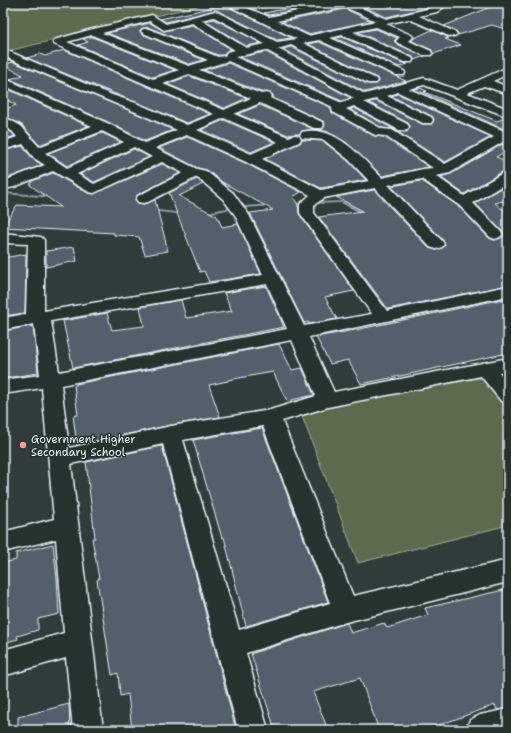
<svg xmlns="http://www.w3.org/2000/svg" width="511" height="733" font-family="'Shantell Sans',sans-serif">
  <style>
    .green { fill: #5b6b4e; stroke: #a2aea3 }
    .lines { fill: none; stroke-linecap: round; stroke-linejoin: round }
    .stream { fill: #889fa5; fill-rule: evenodd }
    .building { fill: #525e6b; stroke: #e8f1f8 }
    .street-casing { stroke: #e8f1f8; stroke-width: 3 }
    .street { fill: #26332d; fill-rule: evenodd }
    .poi-dot { fill: #ff9aa2; stroke: #26332d; stroke-width: 1.5 }
    .labels { text-anchor: middle; stroke-width: 3; stroke-linejoin: round; paint-order: stroke }
    .poi-label { font-size: 11px; fill: #e8f1f8; stroke: #26332d; text-anchor: start }
  </style>
  <rect width="100%" height="100%" fill="#2f3c39"/>
  <filter id="ink" filterUnits="userSpaceOnUse"><feTurbulence type="fractalNoise" baseFrequency=".025" numOctaves="2"/><feDisplacementMap in="SourceGraphic" scale="8" xChannelSelector="R" yChannelSelector="G"/><feConvolveMatrix kernelMatrix="1 2 1 2 8 2 1 2 1" color-interpolation-filters="sRGB"/></filter>
  <g filter="url(#ink)">
    <path class="green" d="M3 3H210L3 52Z
      M226 3H291L252 10Z
      M485 377 508 409V525L358 563 300 411Z"/>
    <g class="lines">
      <path class="stream" d="M3 192 53 196 55 197 53 198 3 194Z
        M342 201 370 215V216H366L341 203 291 205 289 204 291 203Z
        M273 204 275 205 274 206 231 209 204 215 202 214V213L231 207Z
        M150 209 184 213 186 214 184 215 151 211H150Z"/>
    </g>
    <path class="building" d="M315 3H330L269 15 264 13Z
      M355 3H436L430 7 386 17Z
      M500 3H508V30L492 25 458 35 456 31 444 26Z
      M224 5 292 38 277 40 216 10 166 22 160 19Z
      M345 9 371 21 308 34 282 22Z
      M214 19 261 43 246 46 205 21Z
      M150 23 164 31 192 25 231 49 227 51 224 55H218L150 28H143L140 30 142 34 204 60 189 64 107 33Z
      M376 29 397 38 394 41 397 44 425 56 414 60 413 57 358 32Z
      M432 30 449 38 445 39 461 45 433 54 432 50 412 41 414 38Z
      M90 37H92L175 70 153 77 78 45 88 42 83 39Z
      M342 37 403 63 408 64 399 67 335 38Z
      M319 42 395 76H399L397 77 406 81 365 92 282 49 291 47 367 84H376L379 82 377 78 308 44Z
      M64 50 210 114 187 123 27 58 40 54 45 56Z
      M266 52 351 98 342 101 240 57Z
      M13 62 133 112 173 130 145 141 108 122 10 79 23 75 3 65Z
      M228 63 330 107 332 113 374 136 384 137 429 167 382 176 347 143 326 131 315 130 323 129 325 124 323 121 273 98V95L270 93 261 92 204 70Z
      M189 76 247 98 224 108 167 84Z
      M3 87 88 126 39 145 22 125 3 115V110L16 105 3 98Z
      M420 88 427 91 424 92 497 121 508 117V129H504L414 89Z
      M398 94 491 137 445 162 393 129 382 128 350 109 354 108 399 132H407L410 126 408 123 368 102 376 101 422 124H432L434 119 432 116 391 96Z
      M260 105 313 129 302 131 299 134H295L288 135 238 114Z
      M224 120 274 142 251 152 201 130Z
      M3 127 12 133 15 136 3 140Z
      M102 133 121 142 67 166 48 153Z
      M187 137 245 163 301 192 293 197 298 205 299 214 354 291 325 297 337 319 309 324 308 322 304 323 250 213 273 210 222 182 207 170 198 168 159 148Z
      M302 140 323 141 348 161 366 180 321 188 265 159 300 143Z
      M508 141V150L496 157 508 162V171L502 172 464 194 440 177 451 174Z
      M22 146 33 159 42 165 3 180V151Z
      M134 149 149 157 94 182 80 174Z
      M162 164 180 173 137 195 135 200 138 203 143 204 155 200 168 251 145 255 139 237 114 235V233L3 227 17 205 61 207 30 185 32 181 53 173 88 193 94 194Z
      M197 179 203 184 179 196 217 216 222 227 238 224 261 274 209 282 204 271 200 272 169 193Z
      M422 181 458 206 489 238 494 240 501 238 504 233 475 203 508 184V200L495 203 508 214V285L388 309 319 217 363 211 336 197 374 190 429 248 436 250 442 248 445 245 443 240 391 186Z
      M74 247 77 261 46 267V251Z
      M26 254 25 313 3 316V258Z
      M266 286 284 327 73 368 63 321 107 313 112 330 144 326 140 307 181 300 186 318 232 311 224 293Z
      M508 298V353L400 376 361 384 348 360 330 364 316 337 355 330Z
      M33 326 38 373 5 378V353L3 354V331Z
      M279 344 292 370 302 368 314 395 287 401 273 372 228 380V381L209 385 220 417 171 425 77 445 73 416 78 415 74 386 76 385V384Z
      M262 428 328 602 246 626 224 537 222 538 193 440Z
      M162 446 236 730H132L128 694 120 696 118 673 112 675 97 580 99 579 92 538H95L86 462Z
      M53 544 57 579 59 614 38 619V630L17 636 18 639 3 643V563L16 560V553Z
      M508 589V708L497 710 495 705 425 730H379L360 678 313 692 328 730H275L251 654 253 653 347 623 351 633 384 623 387 628 428 615 425 608Z
      M69 704 70 730H18V717Z"/>
    <g class="lines">
      <g class="street-casing">
        <path id="street" d="M223 3H235L269 17 337 3H351L386 19 431 8 439 3H449L437 12 419 16 455 32 457 34 455 36H449L409 19 386 24 411 35 413 37 409 41 431 51 432 53 431 55H423L398 43 396 41 400 37 376 27 353 32 412 58 413 60 412 62H404L342 35 330 38 404 71 405 73 404 75H396L319 40 303 43 376 79 378 81 376 83H368L291 45 278 49 365 94 424 78 457 90 508 67V74L493 81 508 87V94L484 86 467 93 508 109V115L506 116 424 85 409 89 504 131 508 130V139L450 173 436 176 464 196 503 173 508 172V182L473 203 500 231 503 234 500 237 495 239 490 237 459 205 422 179 388 185 442 241 444 244 442 247 436 249 430 247 375 188 324 198 314 205V213L387 311 508 286V296L309 337 334 392 508 358V370L499 372 508 383V403L501 401 481 376 328 407 282 421 353 596 508 560V582L346 622 246 653 268 730H238L163 444 71 464 103 730H73L66 658 3 676V650L64 633 56 539 3 552V532L54 519 42 388 3 394V380L40 375 34 324 3 330V318L26 314 28 244 3 243V233L41 237 44 240V311L263 275 235 215 223 199 197 177 148 202 143 203 138 202 136 199 138 196 183 173 162 162 94 193 89 192 53 171 14 187 9 188 4 187V181L45 165 34 158 23 144 3 150V142L17 137 13 132 3 125V116L21 126 39 147 92 126 3 85V78L107 123 145 143 177 130C119 104 61 81 3 56V49L112 95 136 103 187 125 214 114 54 44 53 42 54 40 89 30 152 15 166 24 215 11 277 42 297 39ZM345 7 376 21 308 36 277 21ZM214 17 265 44 246 48 201 20ZM150 21 164 30 192 23 235 50 227 52 225 56 218 57 149 29H143L141 31 143 33 208 60 189 66 102 33ZM92 35 179 70 153 79 67 42ZM266 50 354 98 342 103 235 57ZM228 61 331 106 333 112 375 135 385 136 433 168 423 169 382 178C361 157 335 124 302 132L300 135 302 138 324 140 349 160 369 181 321 190 262 159 299 142 301 139 299 136 295 135 288 137 234 114 260 103 314 128H322L324 125 322 122 270 98 272 96 270 94 266 93 261 94 199 70ZM189 74 251 98 224 110 163 84ZM398 92 494 137 445 164 392 130 382 129 346 109 354 106 399 130H407L409 127 407 124 364 102 376 99 423 123H431L433 120 431 117 387 96ZM224 118 278 142 251 154 197 130ZM102 131 124 142 67 168 45 153ZM187 135 246 162 310 195 300 204V213L372 314 304 326 249 215 233 193 206 171 197 169 155 148ZM134 147 152 157 94 184 77 174ZM267 284 287 329 59 372 51 321ZM292 340 316 396 270 410 171 426 69 448 61 385ZM263 426 330 603 239 630 183 440Z
          M508 709V730H465L470 720 480 715Z"/>
      </g>
      <use href="#street" class="street"/>
    </g>
  </g>
  <circle class="poi-dot" cx="23" cy="445" r="4"/>
  <g class="labels">
    <g class="poi-label">
      <text x="31" y="443">Government Higher<tspan x="31" dy="13">Secondary School</tspan></text>
    </g>
  </g>
  <rect width="511" height="733" fill="none" stroke="#26332d" stroke-width="16"/>
  <rect x="8" y="8" width="495" height="717" fill="none" stroke="#e8f1f8" stroke-width="1.5" filter="url(#ink)"/>
</svg>
